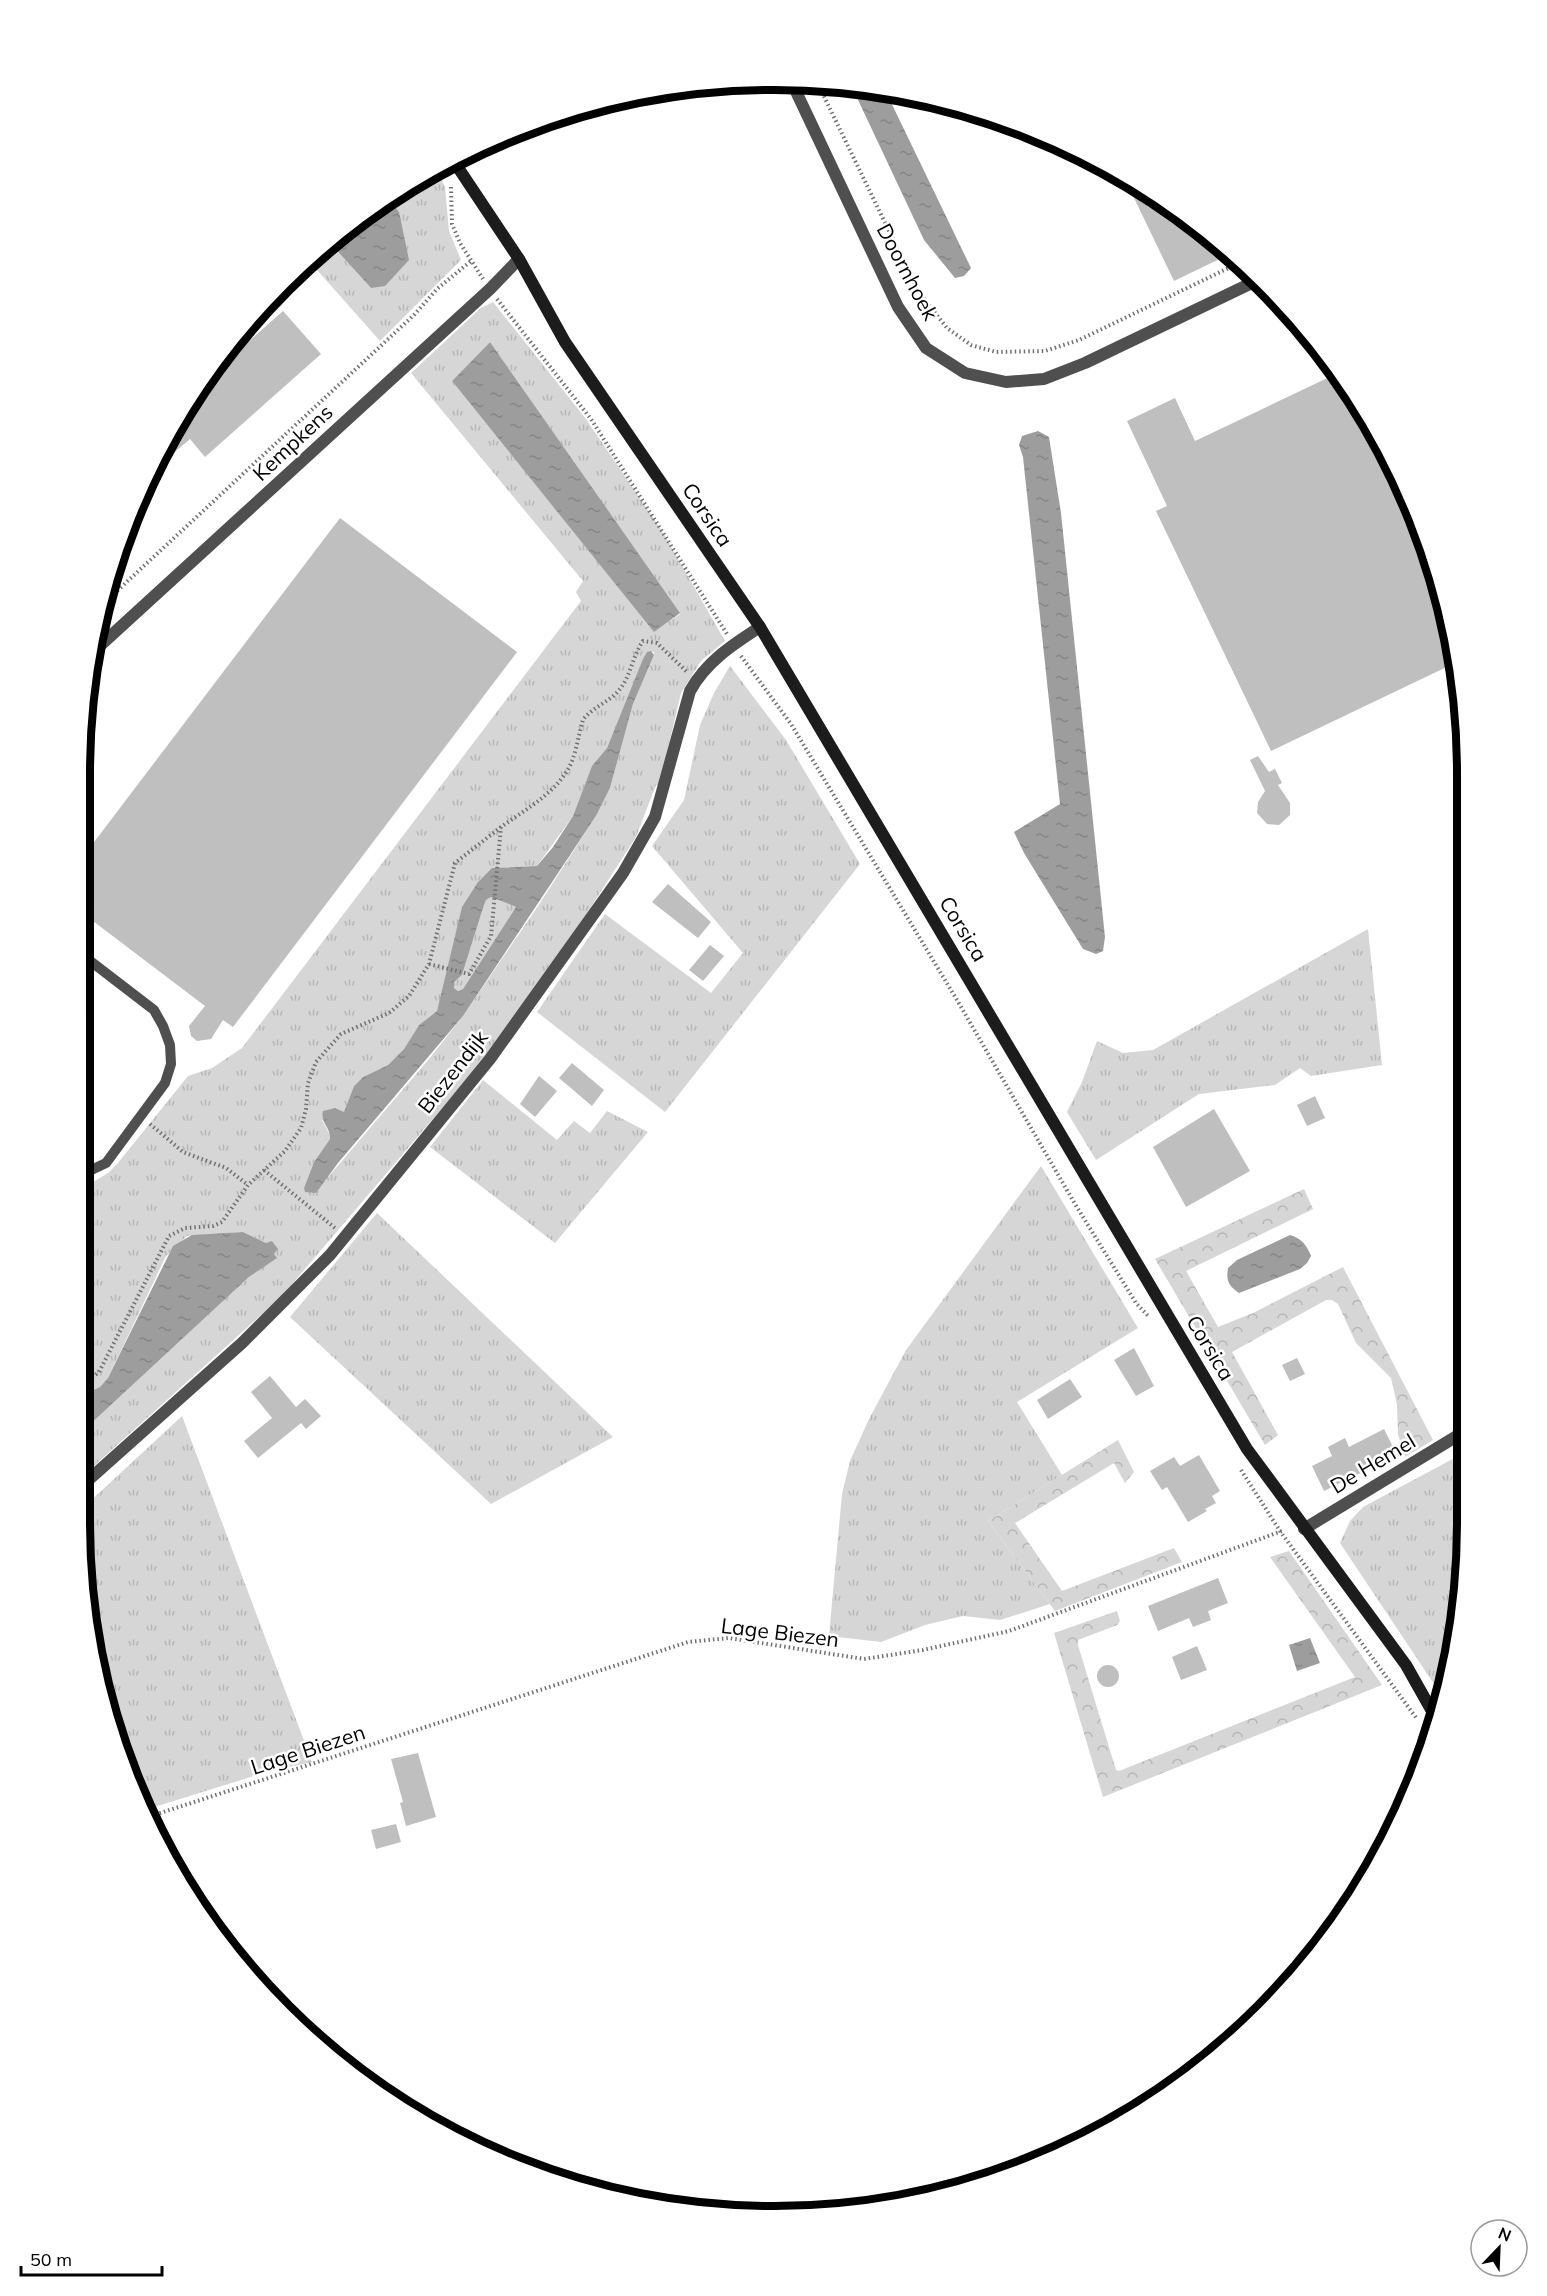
<svg xmlns="http://www.w3.org/2000/svg" width="1547" height="2296" font-family="Mulish,sans-serif">
  <style>
    .grass { fill: url(#grass-tufts); fill-rule: evenodd }
    .forest { fill: url(#forest-crowns) }
    .water { fill: url(#water-ripples); fill-rule: evenodd }
    .building { fill: #bfbfbf }
    .lines { fill: none; stroke-linecap: round; stroke-linejoin: round }
    .path { stroke: #717171; stroke-width: 4; stroke-dasharray: 1.5 3; stroke-linecap: butt }
    .lane { stroke: #4f4f4f; stroke-width: 10 }
    .street { stroke: #4f4f4f; stroke-width: 12 }
    .secondary { stroke: #1c1c1c; stroke-width: 12 }
    .labels { text-anchor: middle; stroke-width: 5; stroke-linejoin: round; paint-order: stroke }
    .street-label { font-size: 21px; fill: #000; stroke: #fff }
    .rim { fill: none; stroke: #000; stroke-width: 8 }
  </style>
  <defs>
    <pattern id="grass-tufts" width="24" height="20" patternUnits="userSpaceOnUse" patternTransform="scale(1.5)"><rect width="24" height="20" fill="#d6d6d6"/><path d="M3 7l-1-3M5 7V3M7 7l1-3M15 17l-1-3M17 17v-4M19 17l1-3" fill="none" stroke="#b6b6b6"/></pattern>
    <pattern id="forest-crowns" width="20" height="18" patternUnits="userSpaceOnUse" patternTransform="scale(1.5)"><rect width="20" height="18" fill="#d6d6d6"/><path d="M2 6a3 3 0 1 1 6 0M12 15a3 3 0 1 1 6 0" fill="none" stroke="#b6b6b6"/></pattern>
    <pattern id="water-ripples" width="26" height="14" patternUnits="userSpaceOnUse" patternTransform="scale(1.5)"><rect width="26" height="14" fill="#9d9d9d"/><path d="M2 4q2-2 4 0t4 0M15 11q2-2 4 0t4 0" fill="none" stroke="#858585"/></pattern>
  </defs>
  <rect width="100%" height="100%" fill="#fff"/>
  <path class="grass" d="M437 170 445 187 449 231 461 260 380 341 310 262 330 243 371 288 399 212 390 199Z
    M493 302 586 419 662 531 725 641 701 661 681 693 659 786 656 785 636 837 558 958 483 1060 282 1296 85 1474V1429L249 1277 276 1258 270 1242 266 1243 243 1232 187 1236 166 1256 108 1378 100 1387 85 1394V1187L108 1173 117 1164 188 1076 212 1068 242 1048 581 601 576 592 583 581 411 373 481 308ZM490 342 680 614 654 631 452 381ZM647 652H654V655L633 704 610 788 596 816 538 906 463 1016 429 1059 329 1176 304 1188 314 1162 330 1139V1135L322 1120 344 1113 354 1086 363 1077 388 1065 404 1049 419 1025 437 1011 478 882 493 868 537 866 573 816 592 767 607 748Z
    M730 666 786 740 860 864 665 1112 537 1012 605 914 711 993 743 953 652 846 684 800 700 725 714 693Z
    M491 897 516 907 463 989 458 991 454 988V982L462 975 483 908 486 900Z
    M1368 929 1382 1065 1311 1076 1300 1068 1275 1085 1199 1094 1096 1160 1067 1112 1082 1082 1097 1041 1123 1053 1153 1050Z
    M483 1080 557 1140 574 1121 590 1133 607 1111 648 1132 555 1243 430 1147Z
    M1041 1166 1138 1328 1017 1402 1062 1475 988 1521 1050 1604 1000 1620 963 1616 925 1625 881 1642 829 1636 842 1494 850 1461 869 1419 906 1350Z
    M377 1213 613 1437 491 1504 290 1317Z
    M182 1416 312 1762 270 1771 148 1809 116 1745 85 1613V1506Z
    M1462 1454V1613L1442 1696 1340 1543 1350 1521 1363 1507Z"/>
  <path class="forest" d="M1304 1189 1313 1209 1186 1271 1218 1327 1253 1313 1343 1267 1433 1440 1405 1457 1398 1434 1397 1404 1391 1378 1356 1343 1338 1304 1332 1300H1326L1232 1352 1278 1435 1265 1445 1155 1259Z
    M1118 1440 1134 1472 1125 1483 1114 1463 1015 1523 1062 1591 1174 1548 1182 1562 1055 1611 988 1521Z
    M1289 1551 1382 1685 1103 1797 1054 1633 1117 1611 1120 1621 1117 1625 1078 1640V1645L1116 1770 1119 1771 1355 1677 1270 1557Z"/>
  <path class="water" d="M851 85 885 90 971 268 964 276 955 278 924 240Z
    M390 199 399 212 409 260 385 286 371 288 330 243 351 223Z
    M490 342 680 613 654 632 452 381Z
    M1038 431 1049 437 1061 513 1105 937 1103 951 1096 954 1083 949 1024 853 1014 832 1060 804 1023 457 1019 445 1022 436Z
    M651 651 654 655 633 704 610 788 596 816 463 1016 338 1163 316 1193 305 1192 304 1188 314 1162 330 1139C331 1128 320 1123 323 1111L335 1108 344 1112 354 1086 363 1077 388 1065 404 1049 419 1025 437 1011 462 907 478 882 492 868 537 866 553 847 573 816 592 766 607 748 643 659 647 652ZM491 897 516 907 463 989 458 991 454 988V982L462 975 483 908 486 900Z
    M243 1232 266 1243 272 1241 278 1249 274 1254 277 1258 249 1277 85 1429V1394L100 1387 108 1378 173 1246 192 1235Z
    M1290 1235C1302 1239 1306 1244 1311 1256L1307 1263 1300 1269 1239 1293C1228 1286 1226 1280 1228 1268L1237 1260Z
    M1310 1638 1320 1663 1297 1671 1289 1645Z"/>
  <path class="building" d="M1123 175 1231 252 1232 253 1174 281Z
    M283 311 321 354 205 457 190 439 156 468 152 465 227 353 231 357Z
    M1338 373 1396 467 1444 594 1455 663 1271 751 1156 511 1167 506 1127 421 1175 398 1195 441Z
    M340 518 517 652 233 1027 223 1020 211 1039 197 1041 191 1036 189 1026 205 1006 85 915V854Z
    M1258 756 1269 772 1275 769 1282 783 1278 785 1290 803V815L1279 825 1267 824 1257 813 1258 802 1265 791 1250 760Z
    M668 884 711 922 698 938 652 902Z
    M710 945 724 956 703 981 689 970Z
    M572 1063 604 1090 592 1106 559 1078Z
    M539 1076 557 1091 535 1117 520 1104Z
    M1315 1096 1325 1118 1307 1126 1297 1105Z
    M1214 1109 1250 1171 1186 1207 1153 1147Z
    M1134 1348 1154 1386 1136 1396 1114 1360Z
    M1297 1358 1305 1374 1290 1381 1282 1365Z
    M270 1376 296 1407 305 1399 321 1416 306 1429 301 1423 258 1458 244 1441 272 1418 251 1392Z
    M1070 1379 1082 1397 1048 1419 1037 1400Z
    M1384 1429 1397 1455 1324 1491 1312 1466 1332 1456 1328 1447 1345 1438 1349 1447Z
    M1199 1455 1220 1491 1212 1496 1216 1503 1205 1509 1207 1511 1188 1522 1167 1487 1162 1490 1150 1471 1174 1457 1180 1466Z
    M1218 1578 1228 1603 1208 1611 1211 1620 1193 1627 1189 1618 1158 1631 1148 1606Z
    M1197 1646 1207 1670 1181 1680 1172 1657Z
    M1097 1676a11 11 0 1 1 22 0a11 11 0 1 1-22 0Z
    M418 1753 436 1817 406 1826 400 1803 403 1802 391 1759Z
    M396 1824 401 1842 376 1849 371 1830Z"/>
  <g class="lines">
    <path class="path" d="M818 84 918 291 947 328 971 345 996 352 1045 351 1079 340 1241 262
      M451 187 452 224 460 243 483 279
      M497 299 591 419 727 634
      M104 603 414 315 437 289 471 261
      M741 656 791 724 957 1000 1075 1204 1136 1303 1149 1317
      M429 964 469 974 491 936 501 827C526 809 560 791 572 761 577 748 579 733 583 720 592 707 610 702 620 689 631 675 633 655 643 641L657 643 687 672
      M150 1124 183 1152 226 1168 248 1185
      M264 1170 335 1228
      M85 1383 99 1372 169 1236 185 1228 213 1226 222 1222 248 1185 285 1151 301 1128 306 1109 308 1083 316 1062 341 1034 389 1013 409 996 429 964 455 863 501 827
      M1241 1470 1280 1531 1417 1719
      M1424 1730 1431 1743
      M151 1816 688 1642 729 1638 864 1659 923 1650 1009 1631 1282 1531"/>
    <path class="lane" d="M85 957 154 1010 163 1026 170 1045 171 1064 165 1083 106 1163 85 1173"/>
    <path class="street" d="M792 83 898 307 926 348 965 373 1006 382 1044 379 1085 363 1258 280
      M92 653 490 289 519 259
      M85 1483 242 1343 330 1255 490 1059 623 873 655 817 690 691C706 662 732 645 760 627
      M1304 1529 1462 1433"/>
    <path class="secondary" d="M453 160 519 259 565 342 760 627 1247 1449 1406 1665 1437 1720"/>
  </g>
  <g class="labels">
    <g class="street-label">
      <text transform="translate(907 272) rotate(62)" y="7">Doornhoek</text>
      <text transform="translate(293 443) rotate(-43)" y="7">Kempkens</text>
      <text transform="translate(707 515) rotate(56)" y="7">Corsica</text>
      <text transform="translate(963 929) rotate(59)" y="7">Corsica</text>
      <text transform="translate(453 1072) rotate(-52)" y="7">Biezendijk</text>
      <text transform="translate(1210 1348) rotate(59)" y="7">Corsica</text>
      <text transform="translate(1373 1464) rotate(-31)" y="7">De Hemel</text>
      <text transform="translate(780 1633) rotate(7)" y="7">Lage Biezen</text>
      <text transform="translate(308 1750) rotate(-18)" y="7">Lage Biezen</text>
    </g>
  </g>
  <path d="M0 0H1547V2296H0ZM773 90H774A683 683 0 0 1 1457 773V1523A683 683 0 0 1 774 2206H773A683 683 0 0 1 90 1523V773A683 683 0 0 1 773 90Z" fill="#fff" fill-rule="evenodd"/>
  <path class="rim" d="M773 90H774A683 683 0 0 1 1457 773V1523A683 683 0 0 1 774 2206H773A683 683 0 0 1 90 1523V773A683 683 0 0 1 773 90Z"/>
  <g transform="translate(1499 2248) rotate(23)"><circle r="28" fill="#ffffff" stroke="#999999" stroke-width="1.5"/>
  <path d="M0-4.5L10 22L0 15L-10 22Z" fill="#000000"/>
  <text y="-9" font-size="16" font-weight="bold" text-anchor="middle" fill="#000000">N</text>
  </g>
  <path d="M21 2266v9h141v-9" fill="none" stroke="#000000" stroke-width="3"/>
  <text x="30" y="2266" font-size="18" fill="#000000" stroke="#ffffff" stroke-width="4.5" paint-order="stroke">50 m</text>
</svg>
